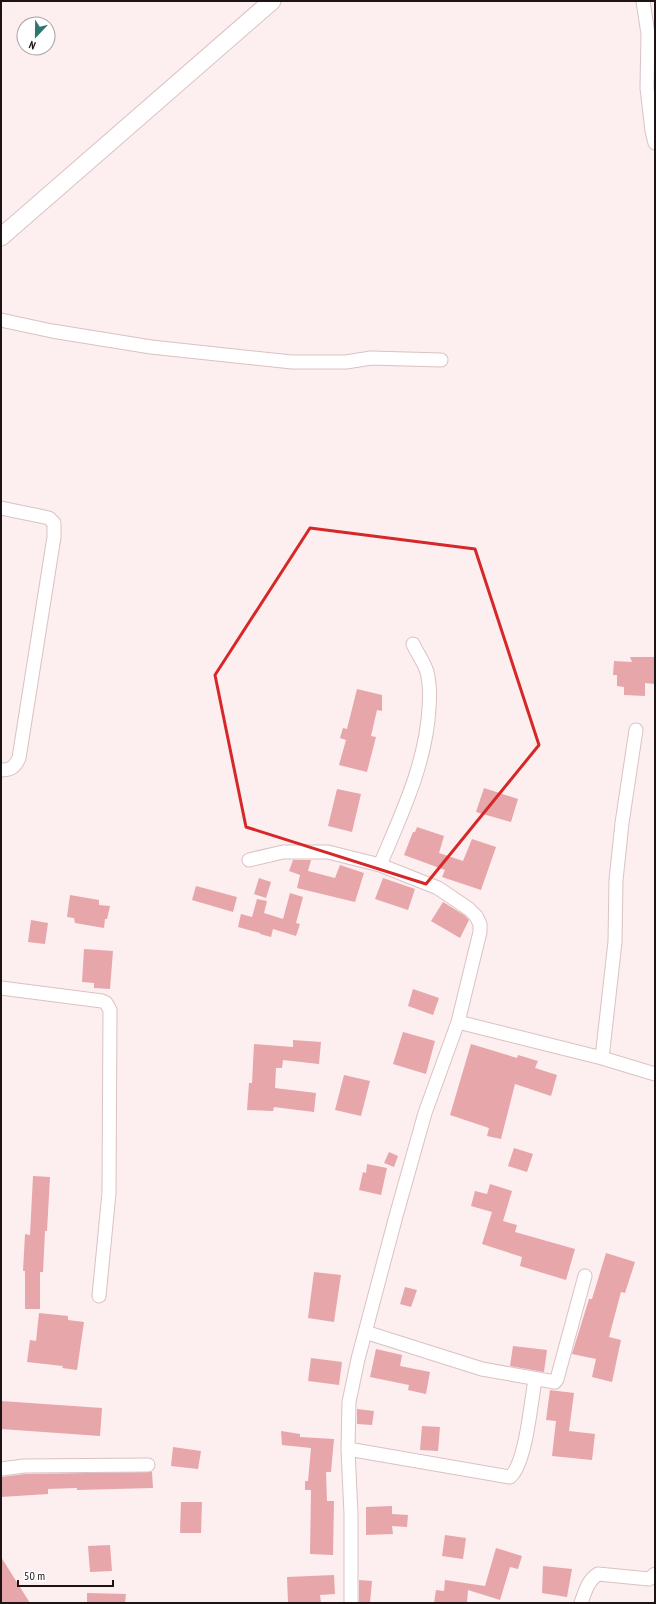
<svg xmlns="http://www.w3.org/2000/svg" width="656" height="1604" font-family="'PT Sans Narrow',sans-serif">
  <style>
    .building { fill: #e7a6aa }
    .lines { fill: none; stroke-linecap: round; stroke-linejoin: round }
    .minor-casing { stroke: #dac2c3; stroke-width: 15 }
    .major-casing { stroke: #dac2c3; stroke-width: 19 }
    .minor { stroke: #fff; stroke-width: 13 }
    .major { stroke: #fff; stroke-width: 17 }
    .marked { fill: none; stroke: #d62828; stroke-width: 3; stroke-linejoin: round }
  </style>
  <rect width="100%" height="100%" fill="#fdeeef"/>
  <path class="building" d="M630 657H655V684L645 683V696L624 695V687L617 686V675H613L614 661 632 662Z
    M357 689 382 695V711L377 710 371 736 376 737 367 772 339 765 346 740 340 738 343 728 347 729Z
    M484 788 518 799 511 822 476 812Z
    M337 789 361 794 352 832 328 826Z
    M417 827 444 836 439 853 463 861 472 839 496 847 481 890 442 877 445 870 404 855 413 832H415Z
    M293 860H311L308 871 335 878 340 865 364 873 355 902 297 888 300 875 289 871Z
    M259 878 271 882 266 898 254 894Z
    M383 878 415 889 408 910 375 899Z
    M196 886 237 897 233 912 192 900Z
    M290 893 303 897 296 923 300 924 296 936 273 929 271 937 260 934V933L238 927 241 914 252 917 257 899 267 901 264 913 283 919Z
    M70 895 99 900V905L110 906 107 919H105L104 928 75 923 74 918 67 917Z
    M443 902 464 915 469 920 460 938 431 921Z
    M31 920 48 923 45 944 28 942Z
    M84 949 113 951 110 989 94 988V983L82 982Z
    M413 989 439 998 433 1015 408 1006Z
    M403 1032 435 1041 426 1074 393 1064Z
    M293 1040 321 1042 319 1064 283 1060 282 1068H276L275 1088 316 1093 314 1112 274 1107 273 1111 247 1110 249 1083H252L254 1044 293 1047Z
    M471 1044 517 1058 518 1055 538 1061 535 1068 557 1075 551 1096 515 1084 501 1139 487 1136 489 1128 450 1115Z
    M344 1075 370 1081 361 1116 335 1110Z
    M514 1148 533 1154 527 1172 508 1166Z
    M389 1152 398 1156 394 1167 384 1163Z
    M367 1164 387 1168 381 1195 359 1190 363 1172 366 1173Z
    M33 1176 50 1177 47 1231H45L43 1272H40V1309H25V1271H23L25 1234 30 1235Z
    M490 1184 512 1191 503 1221 517 1225 515 1232 575 1249 566 1280 520 1266 522 1257 482 1244 492 1212 471 1206 475 1191 487 1194Z
    M606 1253 635 1262 625 1293 621 1292 609 1337 621 1340 612 1382 592 1377 596 1359 572 1354 589 1299H592Z
    M314 1272 341 1275 334 1322 308 1318Z
    M405 1287 417 1290 411 1307 400 1304Z
    M39 1313 68 1316V1320L84 1322 77 1370 62 1368 63 1366 27 1362 30 1340 36 1341Z
    M513 1346 547 1350 544 1372 510 1366Z
    M376 1349 402 1355 400 1366 430 1372 426 1394 408 1390 409 1385 370 1377Z
    M311 1358 342 1362 339 1385 308 1381Z
    M550 1390 574 1393 569 1431 595 1434 592 1460 552 1456 556 1421 546 1420Z
    M1 1401 102 1408 100 1436 1 1429Z
    M357 1409 374 1411 372 1425 357 1424Z
    M422 1426 440 1427 438 1451 420 1450Z
    M281 1431 300 1434V1437L334 1439 331 1472H326L327 1501H334L333 1555 310 1554 311 1490H305V1481H308L311 1448 282 1445Z
    M173 1447 201 1451 198 1469 171 1466Z
    M152 1472 153 1488 77 1490V1488L48 1489V1494L1 1497V1477L25 1474Z
    M181 1502H202L201 1533H180Z
    M392 1506V1514L408 1515 407 1527 392 1526 393 1534 366 1535V1507Z
    M445 1535 466 1538 463 1559 442 1556Z
    M110 1545 112 1571 90 1572 88 1546Z
    M496 1548 522 1556 518 1569 510 1567 500 1600 468 1590 467 1603H434L436 1590 444 1591 445 1580 485 1586Z
    M1 1557 30 1603H1Z
    M543 1566 572 1569 567 1597 542 1593Z
    M334 1575 335 1594 320 1595 321 1603H288L287 1577Z
    M359 1580 372 1581 370 1603 359 1602Z
    M87 1593 126 1594 125 1603H87Z"/>
  <g class="lines">
    <g class="minor-casing">
      <path id="minor" d="M643 1 648 34 647 88 652 131 655 143
        M1 320 52 331 151 347 292 362H346L371 358 441 360
        M1 508 49 518 54 523V537L19 758C15 767 11 770 1 770
        M249 860 283 852H328L380 865 438 888 469 909 476 916 480 924V932L458 1022 425 1113 396 1216 358 1359 349 1402 348 1449 351 1514V1603
        M380 865C401 815 426 764 429 708 430 696 430 684 427 672 424 662 417 653 413 644
        M1 988 102 1001 106 1003 110 1010 109 1193 99 1296
        M458 1022 602 1058 655 1074
        M602 1058 615 942 616 880 622 823 636 730
        M365 1332 482 1369 555 1382 557 1379 585 1276
        M348 1449 510 1477C526 1464 531 1401 535 1380
        M1 1469 24 1466 148 1465
        M581 1603C585 1592 588 1580 598 1574L649 1579 655 1574"/>
    </g>
    <g class="major-casing">
      <path id="major" d="M1 237 272 1"/>
    </g>
    <use href="#minor" class="minor"/>
    <use href="#major" class="major"/>
  </g>
  <path class="marked" d="M310 528 475 549 539 745 426 884 246 827 215 675Z"/>
  <rect width="656" height="1604" fill="none" stroke="#1b1314" stroke-width="4"/>
  <g transform="translate(36 36) rotate(202)"><circle r="19" fill="#ffffff" stroke="#a4a1a1"/>
  <path d="M0-3L7 15L0 10L-7 15Z" fill="#2f766e"/>
  <text y="-6" font-size="11" font-weight="bold" text-anchor="middle" fill="#1b1314">N</text>
  </g>
  <path d="M18 1580v6h95v-6" fill="none" stroke="#1b1314" stroke-width="2"/>
  <text x="24" y="1580" font-size="12" fill="#1b1314" stroke="#ffffff" stroke-width="3" paint-order="stroke">50 m</text>
</svg>
